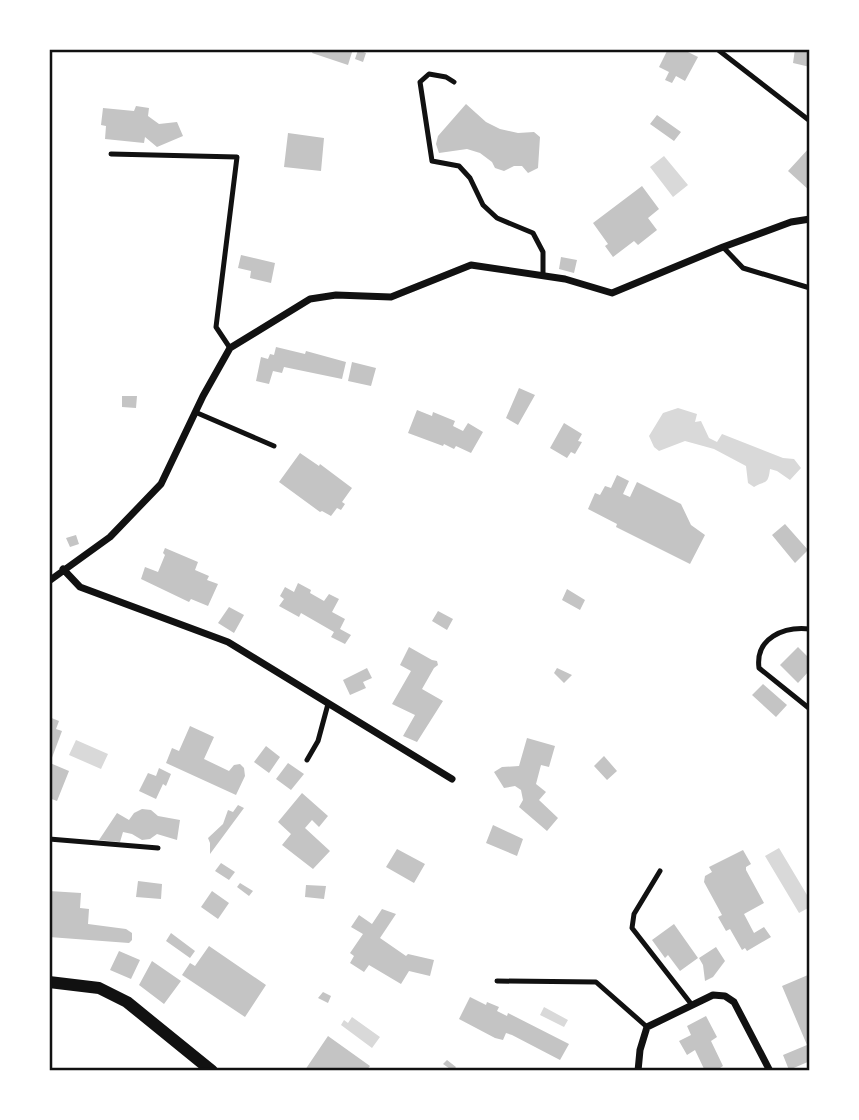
<svg xmlns="http://www.w3.org/2000/svg" width="859" height="1120" font-family="Rubik,sans-serif">
  <style>
    .water { fill: #d9d9d9 }
    .building { fill: #c4c4c4 }
    .lines { fill: none; stroke-linecap: round; stroke-linejoin: round }
    .service { stroke: #111; stroke-width: 5 }
    .minor { stroke: #111; stroke-width: 7 }
    .tertiary { stroke: #111; stroke-width: 12 }
    .neatline { fill: none; stroke: #111; stroke-width: 2.5 }
  </style>
  <rect width="100%" height="100%" fill="#fff"/>
  <path class="water" d="M664 156 688 185 673 197 650 167Z
    M678 408 697 414 695 422 701 421 709 438 717 442 722 434 783 458 794 459 801 468 790 480 777 471 770 469C768 486 765 480 754 487L748 483 746 466 714 449 685 441 659 451 654 447 649 436 663 413Z
    M76 740 108 754 101 769 69 755Z
    M779 848 810 900V907L799 913 765 856Z
    M544 1007 568 1020 564 1027 540 1015Z
    M352 1017 380 1037 372 1048 341 1025 344 1020 348 1023Z"/>
  <path class="building" d="M314 49H353L348 65 312 53Z
    M668 49H682L698 57 685 81 676 76 672 83 665 80 669 72 659 67Z
    M795 49H810V67L793 63Z
    M358 50 366 53 363 62 355 59Z
    M466 104 486 122 500 129 518 133 534 132 540 137 538 168 528 173 522 166H514L504 171 495 168 492 162 480 153 467 149 439 153 436 144 438 136Z
    M136 106 149 108 148 116 159 124 177 122 183 136 157 147 145 137 144 143 105 139 106 126 101 125 103 108 134 111Z
    M657 115 681 132 674 141 650 124Z
    M288 133 324 138 321 171 284 167Z
    M810 147V191L788 171Z
    M642 186 659 209 648 218 657 230 638 245 634 241 613 257 605 246 608 244 593 223Z
    M241 255 275 263 271 283 250 278 251 271 238 268Z
    M561 257 577 260 574 273 559 269Z
    M276 347 305 354 306 351 346 362 342 379 284 367 282 373 273 371 269 384 256 381 261 357 268 359 270 354 274 355Z
    M352 362 376 368 371 386 348 381Z
    M519 388 535 395 518 425 506 418Z
    M122 396H137L136 408 122 407Z
    M417 410 432 416 433 412 455 421 453 426 463 431 468 423 483 432 471 453 456 446 454 449 444 444 443 446 408 433Z
    M564 423 582 434 578 441 582 442 575 454 571 452 567 458 550 448Z
    M300 453 319 466 320 464 352 488 342 502 345 504 341 510 337 508 331 516 322 511 320 512 279 482Z
    M617 475 629 481 623 494 630 497 637 482 681 504 691 525 705 535 690 564 616 527 617 524 588 509 595 493 600 495 605 486 611 488Z
    M785 524 808 550 795 563 772 535Z
    M76 535 79 544 70 547 66 538Z
    M165 548 198 562 195 570 209 576 207 580 218 584 208 606 191 599 189 602 141 579 145 567 158 572 165 555 163 553Z
    M298 583 311 590 310 593 324 601 329 594 339 599 332 612 345 619 340 629 351 635 345 644 331 637 334 632 301 613 299 617 279 606 284 599 280 596 285 587 294 592Z
    M567 589 585 600 580 610 562 600Z
    M229 607 244 615 234 633 218 623Z
    M438 611 453 619 447 630 432 621Z
    M409 647 432 660 437 661 438 665 434 668 422 689 443 701 417 742 403 736 415 715 392 704 411 671 400 665Z
    M798 647 810 659V670L798 683 780 665Z
    M367 668 372 678 363 682 366 688 350 695 343 680Z
    M557 668 572 675 564 683 554 673Z
    M763 684 787 705 776 717 752 695Z
    M49 717 59 721 56 729 62 731 50 763 69 771 57 801 49 798Z
    M190 726 214 737 204 759 229 771 234 765 240 764 244 768 245 776 236 795 166 763 172 748 179 751Z
    M527 738 555 746 549 767 541 765 536 784 546 792 539 800 558 818 547 831 519 807 523 800 521 790 515 786 504 788 494 772 502 767 519 766Z
    M266 746 280 757 269 773 254 762Z
    M604 756 617 771 607 780 594 766Z
    M288 763 304 774 291 790 276 779Z
    M159 768 171 774 166 786 163 784 156 799 139 791 148 773 156 776Z
    M302 793 328 816 319 827 312 820 305 828 330 851 313 869 282 845 291 834 278 822Z
    M238 805 244 808 210 854V843L208 838 223 824 228 810 233 812Z
    M142 809 151 810 158 816 180 820 177 840 157 834 150 839 142 840 132 834 123 832 120 842 99 840 117 813 129 820 134 813Z
    M493 825 523 839 517 856 486 843Z
    M397 849 425 864 414 883 386 867Z
    M743 850 751 864 746 867V870L764 903 744 914 754 933 764 927 771 937 747 951 745 948 742 950 730 929 726 931 718 917 722 915 704 882 705 876 712 872 709 867Z
    M221 863 235 872 229 880 215 871Z
    M138 881 162 884 161 899 136 897Z
    M240 883 253 891 249 896 237 887Z
    M306 885 326 886 324 899 305 897Z
    M49 891 81 893 80 908 89 909 88 924 126 929 132 933V940L129 943 49 937Z
    M212 891 229 903 218 919 201 907Z
    M382 909 396 914 380 938 406 956 408 954 434 960 430 976 409 971 401 984 369 965 364 972 350 963 354 956 350 953 363 934 351 927 359 915 372 924Z
    M674 924 698 958 680 971 668 955 665 958 652 940Z
    M171 933 195 951 190 958 166 941Z
    M209 946 266 985 245 1017 182 975 190 963 195 966Z
    M716 947 725 961 713 977 705 981 703 965 699 958Z
    M119 951 140 960 131 979 110 970Z
    M152 961 181 981 164 1004 139 985Z
    M808 975 810 981V1061L789 1070 783 1055 807 1045 782 986Z
    M323 992 331 996 328 1003 318 998Z
    M470 997 486 1005 487 1002 499 1007 497 1011 507 1016 508 1013 569 1044 560 1060 512 1035 506 1033 503 1040 495 1038 459 1019Z
    M706 1016 717 1037 711 1041 723 1066 720 1068 722 1071H705L695 1050 687 1055 679 1041 691 1035 687 1026Z
    M328 1036 370 1066 366 1071 305 1070Z
    M447 1060 456 1067 453 1071 443 1064Z"/>
  <g class="lines">
    <path class="service" d="M717 49 810 121
      M454 82 446 77 429 74 420 82 432 161 459 166 470 178 483 205 497 218 533 233 543 252V276
      M111 154 237 157 216 327 230 348
      M723 247 743 268 810 288
      M195 412 274 446
      M810 629C784 626 755 638 759 668L810 709
      M307 760 318 741 328 704
      M49 839 158 848
      M660 871 634 914 632 928 692 1005
      M497 981 596 982 647 1027"/>
    <path class="minor" d="M63 569 80 587 228 642 452 779
      M49 581 110 537 161 484 203 396 230 348 310 299 336 295 391 297 471 265 565 279 612 293 723 247 791 222 810 219
      M638 1071 640 1050 647 1027 713 995 725 996 734 1002 770 1071"/>
    <path class="tertiary" d="M49 982 99 988 127 1002 212 1071"/>
  </g>
  <rect width="859" height="1120" fill="none" stroke="#ffffff" stroke-width="102"/>
  <rect x="51" y="51" width="757" height="1018" class="neatline"/>
</svg>
